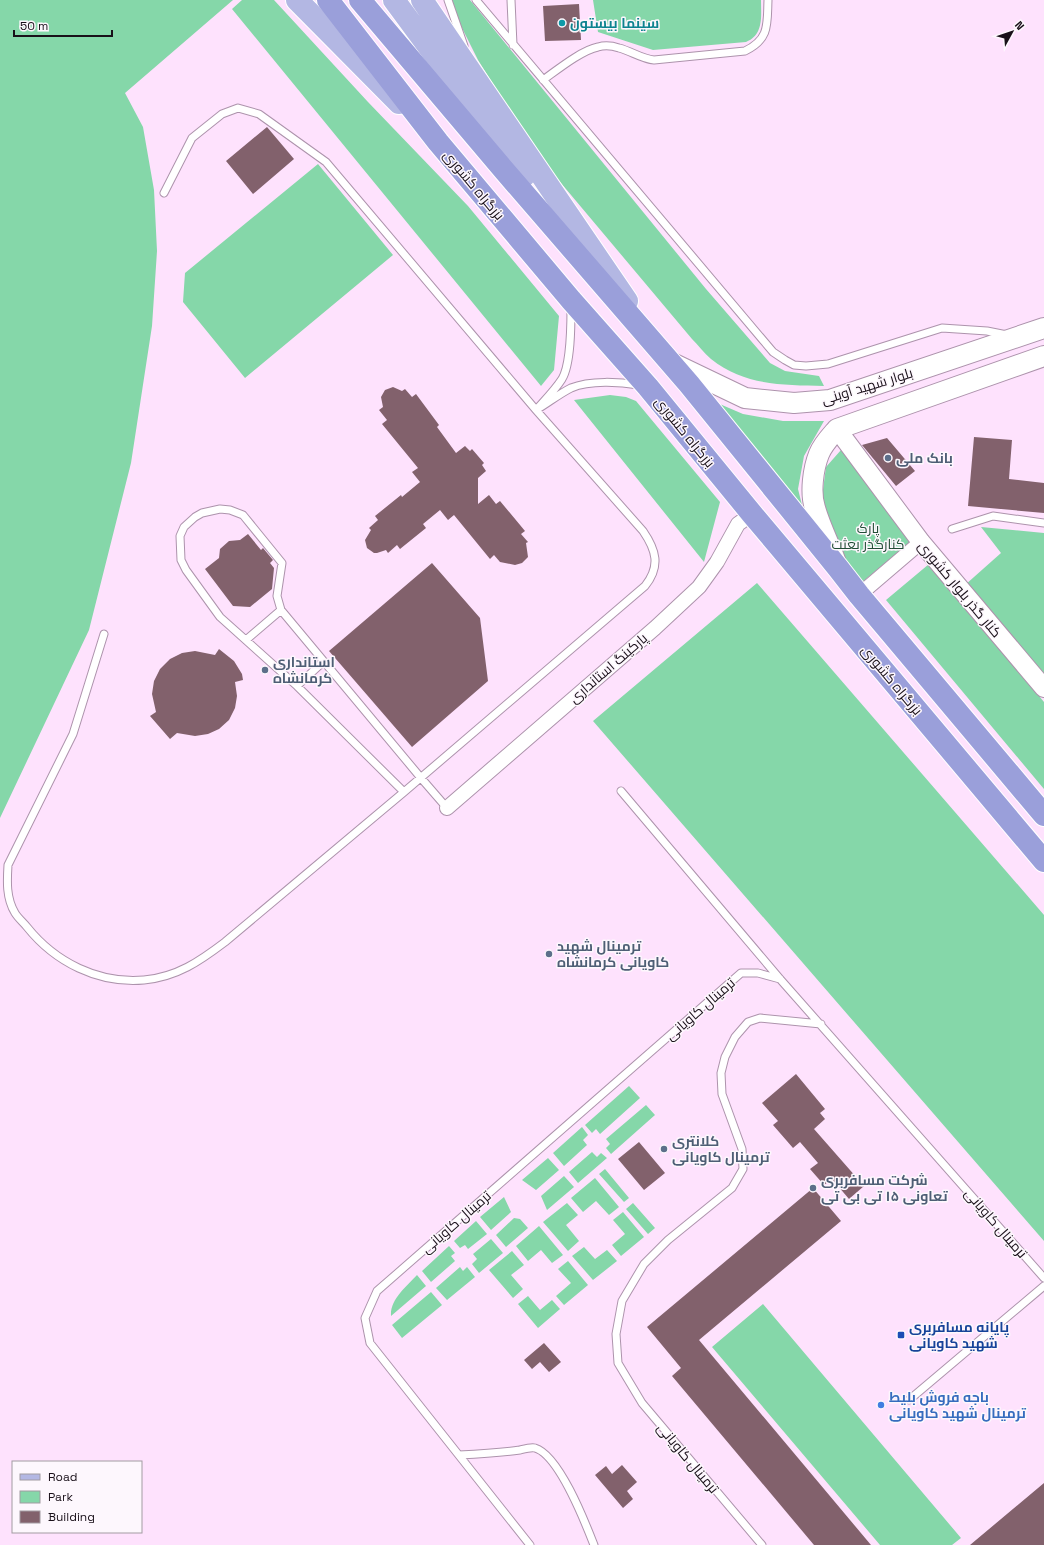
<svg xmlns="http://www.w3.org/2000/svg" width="1044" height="1545" font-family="'Space Grotesk',Cairo,sans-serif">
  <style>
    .green { fill: #85d7a9 }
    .building { fill: #82616c }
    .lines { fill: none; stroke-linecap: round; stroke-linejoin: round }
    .service-casing { stroke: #ad93ac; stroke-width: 9 }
    .minor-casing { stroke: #ad93ac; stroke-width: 16 }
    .tertiary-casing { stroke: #ad93ac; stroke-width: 20 }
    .secondary-casing { stroke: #ad93ac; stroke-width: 22 }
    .primary-casing { stroke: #fff; stroke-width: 24 }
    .trunk-casing { stroke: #fff; stroke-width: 24 }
    .service { stroke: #fff; stroke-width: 7 }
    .minor { stroke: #fff; stroke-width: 14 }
    .tertiary { stroke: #fff; stroke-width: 18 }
    .secondary { stroke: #fff; stroke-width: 20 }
    .primary { stroke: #b3b7e3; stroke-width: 22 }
    .trunk { stroke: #9a9fda; stroke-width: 22 }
    .culture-dot { fill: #0f9aa8; stroke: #fdf7fd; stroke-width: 1.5 }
    .service-dot { fill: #5c6f8a; stroke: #fdf7fd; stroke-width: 1.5 }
    .transit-dot { fill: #1a4fb4; stroke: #fdf7fd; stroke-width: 1.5 }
    .shop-dot { fill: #3f7fe0; stroke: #fdf7fd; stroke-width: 1.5 }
    .labels { text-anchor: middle; stroke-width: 3; stroke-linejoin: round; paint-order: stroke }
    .culture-label { font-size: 14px; font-weight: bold; fill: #0d838f; stroke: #fdf7fd; text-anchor: start }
    .street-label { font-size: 14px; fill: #191019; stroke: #fdf7fd }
    .service-label { font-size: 14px; font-weight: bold; fill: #4e5e75; stroke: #fdf7fd; text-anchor: start }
    .park-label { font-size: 14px; fill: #224d36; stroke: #fdf7fd }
    .transit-label { font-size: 14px; font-weight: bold; fill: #164399; stroke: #fdf7fd; text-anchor: start }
    .shop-label { font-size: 14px; font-weight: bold; fill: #366cbe; stroke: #fdf7fd; text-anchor: start }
  </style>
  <rect width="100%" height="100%" fill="#fee2fd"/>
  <path class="green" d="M0 0H233L125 93 143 127 154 190 157 251 152 326 131 463 89 630 0 818Z
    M242 0H274L368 102 468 206 559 316 554 370 541 386 232 9Z
    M452 0H470L706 289 770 363 785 371 819 376 824 386C783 385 745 386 711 359 704 353 698 345 692 339L550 170 508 108 478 60 458 20Z
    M593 0H761C761 16 764 35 746 42L653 50 598 32Z
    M318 164 393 255 245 378 183 302 185 273Z
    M610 395 626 397 636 401 720 502 704 562 574 400Z
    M715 402 743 414 783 421H824L804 456 798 489 804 513Z
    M841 450 912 541 861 583 833 539 822 497 826 467Z
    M981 527 1044 533V677L965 585 1001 553Z
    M929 564 1044 702V789L886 600Z
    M757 583 1044 915V1241L593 721Z
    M629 1086 640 1098 600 1134 596 1129 592 1133 585 1125Z
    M646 1105 655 1115 611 1154 606 1148 610 1144 606 1139Z
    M582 1127 588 1135 583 1140 587 1145 564 1166 553 1153Z
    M592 1152 597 1157 601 1153 607 1158 578 1183 569 1172Z
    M548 1158 559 1170 536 1190 522 1180Z
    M605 1169 629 1198 624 1202 599 1174Z
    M564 1176 574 1187 547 1210 541 1196Z
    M595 1178 619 1207 609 1215 596 1201 583 1212 571 1198Z
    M504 1197 511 1212 491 1230 480 1217Z
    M567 1203 578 1215 566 1225 579 1241 568 1251 543 1222Z
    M633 1203 655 1228 648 1234 626 1209Z
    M623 1212 644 1237 621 1256 612 1245 625 1234 613 1220Z
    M514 1218 520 1219 528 1228 506 1247 496 1235Z
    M476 1221 487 1234 468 1249 465 1245 460 1248 454 1241Z
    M539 1226 563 1255 552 1263 541 1250 528 1261 516 1246Z
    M491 1239 503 1253 479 1273 472 1264 477 1259 473 1254Z
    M449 1246 455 1253 451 1256 455 1261 431 1282 422 1271Z
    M584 1247 595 1259 607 1250 617 1261 593 1280 572 1256Z
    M512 1251 524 1265 511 1275 523 1289 513 1298 489 1270Z
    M568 1261 588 1285 564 1305 556 1296 571 1283 558 1269Z
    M460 1267 463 1271 467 1267 475 1277 447 1300 436 1288Z
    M417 1275 426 1286 391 1316C390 1299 407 1286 417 1275Z
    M431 1292 442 1305 402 1338 392 1325Z
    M528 1296 540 1310 552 1300 560 1309 538 1328 518 1304Z
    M763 1304 961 1538 952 1545H880L712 1347Z"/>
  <path class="building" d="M579 4 581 40 545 41 543 6Z
    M267 127 294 159 253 194 226 161Z
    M393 387 402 391 405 389 412 397 416 394 439 425 437 427 456 453 465 446 470 451 472 449 484 463 482 465 486 471 478 478V504L489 495 496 504 500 501 525 531 521 534 528 542 526 543 528 557 522 563 515 565 500 562 494 555 490 559 454 515 448 520 440 510 423 524 426 528 400 549 397 545 388 553 386 550 377 553H374L367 548 365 540 371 530 369 528 378 520 375 516 401 495 402 497 420 482 412 472 418 468 382 424 387 420 379 410 383 407 381 397 385 390Z
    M974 437 1012 440 1009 479 1044 483V513L968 506Z
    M887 438 915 471 896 486 862 445Z
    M248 534 261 550 263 548 273 560 270 563 274 568 272 589 250 607 233 606 205 569 219 558 220 549 229 541 240 540Z
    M432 563 480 618 488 681 412 747 329 651Z
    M219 649 234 661 242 674 243 680 235 682 237 696 235 708 229 720 219 729 208 734 195 736 177 733 170 739 150 716 156 712 152 694 154 681 160 669 170 659 182 653 195 651 215 655Z
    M796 1074 825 1109 820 1113 825 1119 814 1129 864 1186 849 1199 832 1179 824 1185 810 1169 818 1163 800 1142 793 1148 773 1125 778 1121 762 1103Z
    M639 1142 665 1173 644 1190 618 1159Z
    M813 1188 841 1221 699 1340 871 1545H814L672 1376 681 1368 647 1327Z
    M544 1343 561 1362 549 1372 540 1362 532 1369 524 1360Z
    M622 1465 637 1482 627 1491 633 1499 623 1508 595 1475 606 1466 612 1474Z
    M1044 1483V1545H970Z"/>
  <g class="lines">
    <g class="service-casing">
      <path id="service" d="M448 0 464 46
        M476 0 762 339 773 352 785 360 794 365 806 366 828 364 942 328 987 331 1007 335
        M511 0 513 45
        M543 80C557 70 582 50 598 47 605 45 613 46 619 48 631 51 642 59 654 60L745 51C770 39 767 24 768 0
        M571 308C571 326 571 364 562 379 555 390 545 400 536 410 548 403 559 394 571 388 590 380 620 382 639 385
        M952 529 993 516 1044 523
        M104 634 73 734 8 865C7 881 6 898 15 913 18 918 23 922 27 927 55 962 98 984 144 980 177 977 200 961 225 942L404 792 645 586C661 566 656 550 643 531L536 410 326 162 259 114 238 108 222 114 192 138 164 193
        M246 640 281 610
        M297 686 323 662
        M621 791 780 979 1044 1278
        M404 792 297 686 220 617 186 570 181 560 180 536 184 527 195 517 202 513 220 509 230 510 243 515 282 563 277 596 281 610 421 778 447 808
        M909 1400 1044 1286
        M459 1455C479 1454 499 1453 520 1450 524 1449 531 1447 535 1448 559 1455 585 1522 594 1545
        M530 1545 370 1343 365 1318 377 1291 741 973H758L780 979
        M762 1545 642 1403 618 1363 616 1334 622 1301 644 1264 668 1240 732 1188 743 1169 742 1149 722 1094 721 1073 725 1057 735 1037 748 1022 760 1018 821 1024"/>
    </g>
    <g class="minor-casing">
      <path id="minor" d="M859 595 921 542
        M447 808 655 628 699 587 717 562 738 524 752 514"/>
    </g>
    <g class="tertiary-casing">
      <path id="tertiary" d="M837 429 921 542 1044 688"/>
    </g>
    <g class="secondary-casing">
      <path id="secondary" d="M670 362 745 398 794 403 830 400 1044 328
        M835 560C829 543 820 526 815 508 810 493 813 469 819 454 823 444 831 436 837 429L1044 356"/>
    </g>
    <g class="primary-casing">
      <path id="primary" d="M297 0 399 103
        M394 0 524 176
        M422 0 627 301"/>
    </g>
    <g class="trunk-casing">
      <path id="trunk" d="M328 0 438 142 571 300 648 387 752 514 1044 861
        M360 0 503 169 689 384 838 568 859 595 1044 815"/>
    </g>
    <use href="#service" class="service"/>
    <use href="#minor" class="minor"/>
    <use href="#tertiary" class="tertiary"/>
    <use href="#secondary" class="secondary"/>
    <use href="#primary" class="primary"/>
    <use href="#trunk" class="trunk"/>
  </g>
  <circle class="culture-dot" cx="562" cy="23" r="4"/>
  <g class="service-dot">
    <circle cx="888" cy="458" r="4"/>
    <circle cx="265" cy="670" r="4"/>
    <circle cx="549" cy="954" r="4"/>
    <circle cx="664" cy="1149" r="4"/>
    <circle cx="813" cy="1188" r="4"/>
  </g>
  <rect class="transit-dot" x="897" y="1331" width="8" height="8" rx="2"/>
  <circle class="shop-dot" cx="881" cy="1405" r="4"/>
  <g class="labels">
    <g class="culture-label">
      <text x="570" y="28">سینما بیستون</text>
    </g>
    <g class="street-label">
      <text transform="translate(474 185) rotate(50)" y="5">بزرگراه کشوری</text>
      <text transform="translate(867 386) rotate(-17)" y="5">بلوار شهید آوینی</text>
      <text transform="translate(685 432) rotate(51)" y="5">بزرگراه کشوری</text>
      <text transform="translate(960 589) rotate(50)" y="5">کنار گذر بلوار کشوری</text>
      <text transform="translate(608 668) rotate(-41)" y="5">پارکینگ استانداری</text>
      <text transform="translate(892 680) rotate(50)" y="5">بزرگراه کشوری</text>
      <text transform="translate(700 1009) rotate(-41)" y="5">ترمینال کاویانی</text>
      <text transform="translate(456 1222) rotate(-41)" y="5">ترمینال کاویانی</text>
      <text transform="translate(996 1223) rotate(49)" y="5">ترمینال کاویانی</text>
      <text transform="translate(688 1458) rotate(50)" y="5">ترمینال کاویانی</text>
    </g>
    <g class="service-label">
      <text x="896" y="463">بانک ملی</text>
      <text x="273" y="667">استانداری<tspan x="273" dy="16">کرمانشاه</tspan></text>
      <text x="557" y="951">ترمینال شهید<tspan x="557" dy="16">کاویانی کرمانشاه</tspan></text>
      <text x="672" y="1146">کلانتری<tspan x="672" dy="16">ترمینال کاویانی</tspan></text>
      <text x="821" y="1185">شرکت مسافربری<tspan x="821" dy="16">تعاونی ۱۵ تی بی تی</tspan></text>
    </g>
    <g class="park-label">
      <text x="868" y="533">پارک<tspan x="868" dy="16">کنارگذر بعثت</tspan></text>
    </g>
    <g class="transit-label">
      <text x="909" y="1332">پايانه مسافربری<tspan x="909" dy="16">شهید کاویانی</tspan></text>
    </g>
    <g class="shop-label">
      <text x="889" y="1402">باجه فروش بلیط<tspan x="889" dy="16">ترمینال شهید کاویانی</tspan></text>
    </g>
  </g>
  <rect x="12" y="1461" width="130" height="72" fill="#fdf7fd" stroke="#a29ba2"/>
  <rect x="20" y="1474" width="20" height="6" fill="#b3b7e3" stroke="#a29ba2"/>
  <text x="48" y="1481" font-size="12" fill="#191019">Road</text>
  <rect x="20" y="1491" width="20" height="12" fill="#85d7a9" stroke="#a29ba2"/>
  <text x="48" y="1501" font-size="12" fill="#191019">Park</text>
  <rect x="20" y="1511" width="20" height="12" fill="#82616c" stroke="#a29ba2"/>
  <text x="48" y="1521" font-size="12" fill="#191019">Building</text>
  <g transform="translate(1012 32) rotate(50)" stroke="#fdf7fd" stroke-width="3" paint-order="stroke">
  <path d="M0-3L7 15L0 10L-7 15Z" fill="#191019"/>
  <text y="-6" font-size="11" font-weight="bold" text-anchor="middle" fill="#191019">N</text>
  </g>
  <path d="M14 30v6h98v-6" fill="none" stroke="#191019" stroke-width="2"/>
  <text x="20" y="30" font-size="12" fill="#191019" stroke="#fdf7fd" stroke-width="3" paint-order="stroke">50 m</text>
</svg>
